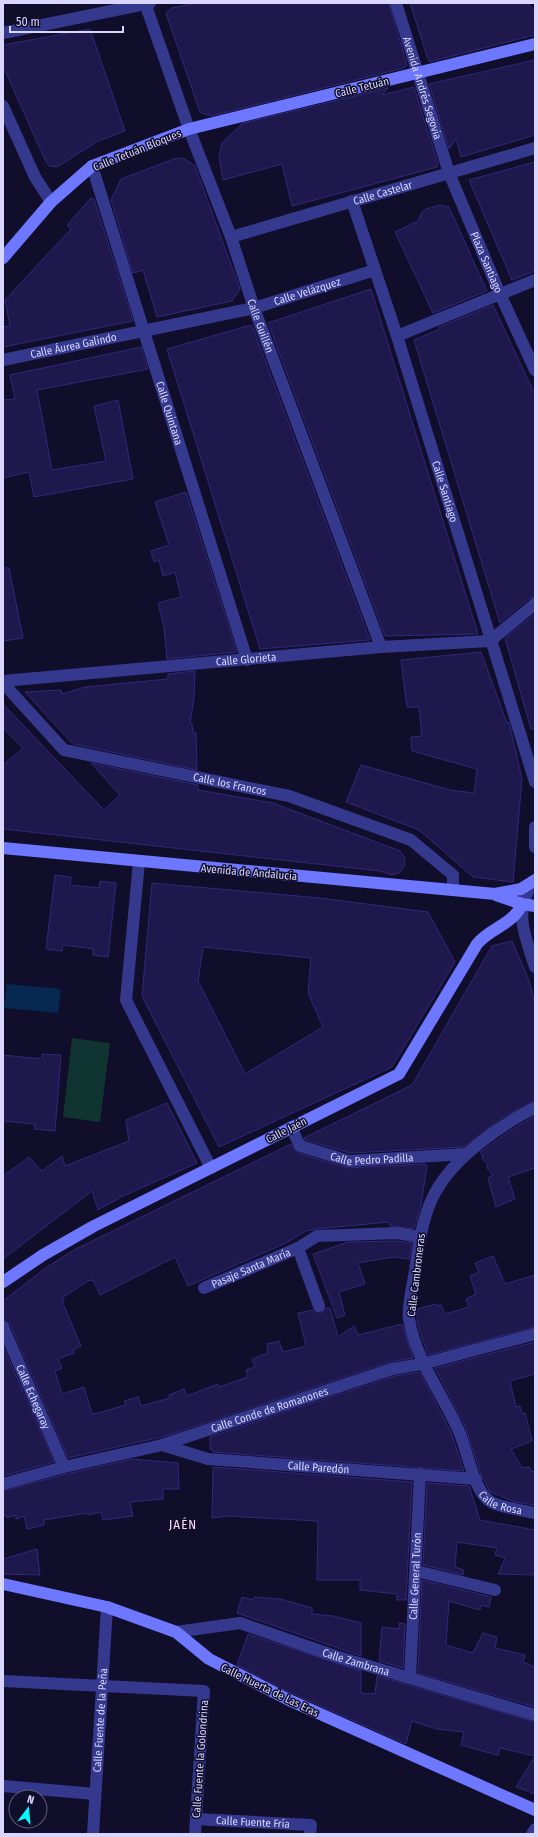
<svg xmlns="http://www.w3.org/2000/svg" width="538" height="1837" font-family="'Fira Sans Condensed',sans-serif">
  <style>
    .green { fill: #103531 }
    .water { fill: #072850 }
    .building { fill: #1e184d; stroke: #32287c; fill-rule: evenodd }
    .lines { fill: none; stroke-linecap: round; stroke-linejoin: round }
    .street { stroke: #35398e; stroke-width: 12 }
    .secondary { stroke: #6e77ff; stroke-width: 12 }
    .labels { text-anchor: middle; stroke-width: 3; stroke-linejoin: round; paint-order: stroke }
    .street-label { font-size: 11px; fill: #d9d7ff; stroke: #100e2b }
    .quarter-label { font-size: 13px; letter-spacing: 1px; fill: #ffd9f4; stroke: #100e2b }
  </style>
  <rect width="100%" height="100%" fill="#100e2b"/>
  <path class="green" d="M72 1038 110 1043 100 1122 63 1117Z"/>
  <path class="water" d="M7 984 61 989 58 1013 4 1008Z"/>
  <path class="building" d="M196 3H389L407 65 404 68 211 116 205 114 200 112 166 13 172 8Z
    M410 3H528L535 13V35L429 62Z
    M90 29 125 131 98 141 57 167 50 166 46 162 3 66V45Z
    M535 60V135L461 157 456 139 449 149 429 84Z
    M414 87 438 164 437 167 292 206 282 164 223 180 219 156 222 143 243 123 388 88 382 95Z
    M183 158 195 166 240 289 232 301 157 317 143 270 133 273 111 200 121 179 174 159Z
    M535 162V271L512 280 469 180Z
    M91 198 94 199 133 321 3 347V327L10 326 5 300 71 229 67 225Z
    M440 205 449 207 487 291 433 313 395 232 418 221 422 212 426 209Z
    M371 289 478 634 385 636 268 323Z
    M493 305 535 395V597L530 598 500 623 414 340 440 329 439 327Z
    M251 325 253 328 370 640 260 649 167 349Z
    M141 347 148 369 37 390 52 470 106 461 94 406 118 400 133 479 34 497 29 472 3 478V400L15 399 10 375Z
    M186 492 236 649 237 652 167 659 164 627 158 603 181 597 175 572 163 576 159 560 154 562 151 551 169 545 155 502Z
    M3 568H9L23 638 3 641Z
    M535 614V729H531L505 638Z
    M481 652 507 723 509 722 522 779 513 882 473 877 419 830 346 802 361 765 450 790 474 793 477 769 412 751 411 737 422 736 419 707H407L401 660Z
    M195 671 194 697 190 724H192L193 733H196L197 770 73 744 25 692 61 690 62 694 85 687 168 679V674Z
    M3 704 104 810 120 795 91 763 198 785V790L273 803 400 851 405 858 404 867 399 873 392 875 380 871 3 829V765L23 748 3 728Z
    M55 875 71 877 70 885 99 888 100 881 116 883 108 957 93 955V949L63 945 62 951 46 949Z
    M152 883 320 898 428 912 455 962 392 1067 219 1147 142 996ZM203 947 311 958 308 993 323 1027 245 1074 198 981Z
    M512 941 528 978 535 1003V1101L503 1117 464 1147 350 1153 305 1140 304 1138 412 1085 492 946Z
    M42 1054 61 1055 55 1131 34 1129 35 1124 3 1121V1055L42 1059Z
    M167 1103 197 1163 121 1197 98 1210 92 1191 3 1259V1176L29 1157 42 1171 62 1156 65 1166 129 1141 126 1120Z
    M535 1116V1168L508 1177 515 1199 496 1207 488 1178 493 1175 487 1168 488 1165 482 1158 483 1156 480 1152 511 1130Z
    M291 1144 298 1153 347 1168 425 1164 427 1166 421 1205 414 1229 390 1226 389 1222 316 1229 306 1231 284 1244 188 1286 175 1257 100 1295 93 1280 88 1281 62 1298 64 1301H62L81 1346 73 1350 74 1353 58 1359 62 1368 55 1371 62 1394 84 1387 92 1414 98 1413 126 1405 124 1401 138 1397 141 1406 170 1398 169 1395 184 1389 187 1396 218 1384 219 1387 248 1377 246 1370 255 1367 252 1359 268 1353 267 1344 279 1341 283 1352 306 1346 298 1313 313 1310 321 1313 326 1308H330L338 1337 354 1326 358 1335 402 1324 413 1358 390 1362 166 1436 68 1458 10 1324 3 1320V1301L47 1267 74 1250Z
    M396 1241 412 1243 409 1259 393 1257 358 1263 365 1284 339 1292 345 1315 337 1318 313 1254 348 1242Z
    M493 1256 505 1284 535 1275V1327L428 1355 420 1332 417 1320V1309L436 1304V1306L441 1305 445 1314 469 1307 466 1299 476 1294 470 1276 479 1272 475 1263Z
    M535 1342V1374L510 1381 516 1407 520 1406 522 1414 525 1413 532 1441 511 1449 522 1468 530 1467 531 1471 535 1472V1505L515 1502 490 1492 481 1474 465 1426 435 1368Z
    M3 1346 54 1462 3 1476Z
    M420 1372 451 1432 464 1471 213 1452V1450L210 1449V1437L394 1376Z
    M132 1459 178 1463 179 1489H163V1499L130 1502 133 1516 103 1520 101 1512 88 1515 87 1513 44 1520V1525L27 1529 24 1516 16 1519V1515L7 1518 6 1515 3 1516V1491L66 1474Z
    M213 1467 412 1482 406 1600H397V1594L360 1590V1580H317L318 1521 227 1516 212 1518Z
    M427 1483 469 1486 480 1520 535 1530V1569L533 1575 498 1574 505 1558 495 1555 497 1548 457 1542 455 1567 464 1570 463 1575 423 1565Z
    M37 1549 40 1575 3 1574V1559Z
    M422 1580 491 1597 489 1607 481 1605 480 1610 449 1601 446 1645 473 1653 483 1633 497 1637 495 1648 525 1655 523 1662 535 1667V1707L418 1673Z
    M242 1597 253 1600 254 1597 280 1599 312 1608V1614L333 1616 361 1623V1656L237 1613Z
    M399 1623 405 1624 403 1668 379 1661 382 1627 399 1629Z
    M248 1634 361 1671V1693L375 1694 377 1676 535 1722V1794L516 1787 535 1756 500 1748 498 1755 486 1752 461 1745 464 1732 437 1729 412 1721 406 1744 289 1692 237 1665Z"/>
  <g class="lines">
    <g class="street">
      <path id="s1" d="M145 3 189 129 231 237 254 308 381 647"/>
      <path id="s2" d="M396 3 449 173 500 294 535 370"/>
      <path d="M3 33 150 3"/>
      <path d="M3 106 35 177 51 202"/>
      <path id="s3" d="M92 166 247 660"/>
      <path id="s4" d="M352 201 397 336 535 782"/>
      <path id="s5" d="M231 237 535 148"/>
      <path d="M397 336 535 280"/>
      <path id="s6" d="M3 360 254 308 375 270"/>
      <path d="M490 641 535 604"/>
      <path id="s7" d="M3 681 381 647 490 641"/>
      <path id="s8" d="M3 683 64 750 289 796 411 840 453 875V890"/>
      <path d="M535 827V847"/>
      <path d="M139 862 126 1000 211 1168"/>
      <path d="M533 882C513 913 525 935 535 967"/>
      <path id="s9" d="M535 1108C515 1117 498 1129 481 1142 431 1181 423 1210 415 1271 413 1284 407 1307 409 1319 416 1360 441 1392 458 1429 467 1447 473 1492 491 1502 502 1508 522 1510 535 1513"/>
      <path id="s10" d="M291 1127 300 1146 349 1161 466 1154"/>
      <path d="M298 1248 319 1306"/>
      <path id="s11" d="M204 1288 298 1248 317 1236 397 1233 419 1237"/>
      <path id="s12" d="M3 1327 64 1467"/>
      <path id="s13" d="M162 1445 208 1459 476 1479"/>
      <path id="s14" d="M3 1484 64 1467 162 1445 392 1369 422 1364 535 1334"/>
      <path d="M416 1571 495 1590"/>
      <path id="s15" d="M176 1632 240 1623 335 1656 535 1715"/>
      <path id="s16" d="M410 1678 420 1474"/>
      <path d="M3 1681 204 1691 195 1834"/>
      <path d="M3 1786 95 1794"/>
      <path id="s17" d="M196 1819 311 1825 310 1834"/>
      <path id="s18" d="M93 1834 107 1607"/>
      <path d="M532 1834 535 1829"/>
    </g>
    <path class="secondary" d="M3 258 51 202 92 166 189 129 535 44
      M3 848 495 894 521 889 535 880
      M496 895 522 904 535 906
      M3 1282 43 1255 94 1226 399 1074 477 944C490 928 514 924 522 904
      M3 1584 107 1607 176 1632 209 1659 289 1700 535 1810"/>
  </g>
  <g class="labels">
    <g class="street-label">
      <text transform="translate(362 87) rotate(-14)" y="4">Calle Tetuán</text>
      <text dy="4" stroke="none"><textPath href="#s2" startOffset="89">Avenida Andrés Segovia</textPath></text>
      <text transform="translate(137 150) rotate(-22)" y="4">Calle Tetuán Bloques</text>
      <text dy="4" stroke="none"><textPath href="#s5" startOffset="158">Calle Castelar</textPath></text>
      <text dy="4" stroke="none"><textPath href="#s2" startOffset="275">Plaza Santiago</textPath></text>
      <text dy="4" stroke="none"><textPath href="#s6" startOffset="312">Calle Velázquez</textPath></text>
      <text dy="4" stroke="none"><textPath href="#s1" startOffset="343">Calle Guillén</textPath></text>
      <text dy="4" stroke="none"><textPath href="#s6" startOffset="72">Calle Áurea Galindo</textPath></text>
      <text dy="4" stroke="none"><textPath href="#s3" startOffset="259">Calle Quintana</textPath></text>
      <text dy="4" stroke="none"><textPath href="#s4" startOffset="305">Calle Santiago</textPath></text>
      <text dy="4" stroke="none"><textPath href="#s7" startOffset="244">Calle Glorieta</textPath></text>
      <text dy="4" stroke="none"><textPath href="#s8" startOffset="260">Calle los Francos</textPath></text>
      <text transform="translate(249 872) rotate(5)" y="4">Avenida de Andalucía</text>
      <text transform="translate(286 1130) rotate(-27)" y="4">Calle Jaén</text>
      <text dy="4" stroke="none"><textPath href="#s10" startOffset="95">Calle Pedro Padilla</textPath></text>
      <text dy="4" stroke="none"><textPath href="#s11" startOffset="51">Pasaje Santa María</textPath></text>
      <text transform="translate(416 1275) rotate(-83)" y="4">Calle Cambroneras</text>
      <text dy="4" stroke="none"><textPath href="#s12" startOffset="76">Calle Echegaray</textPath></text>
      <text dy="4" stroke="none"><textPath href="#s14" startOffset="277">Calle Conde de Romanones</textPath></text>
      <text dy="4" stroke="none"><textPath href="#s13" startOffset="159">Calle Paredón</textPath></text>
      <text dy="4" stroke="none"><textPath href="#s9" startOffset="474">Calle Rosa</textPath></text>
      <text dy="4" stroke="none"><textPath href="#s16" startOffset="102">Calle General Turón</textPath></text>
      <text dy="4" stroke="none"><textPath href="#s15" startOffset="187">Calle Zambrana</textPath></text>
      <text transform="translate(270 1690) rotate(26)" y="4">Calle Huerta de Las Eras</text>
      <text dy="4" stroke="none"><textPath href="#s18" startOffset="114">Calle Fuente de la Peña</textPath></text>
      <text transform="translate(200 1759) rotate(-86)" y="4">Calle Fuente la Golondrina</text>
      <text dy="4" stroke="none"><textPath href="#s17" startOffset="57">Calle Fuente Fría</textPath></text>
    </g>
    <g class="quarter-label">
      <text x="183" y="1529">JAÉN</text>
    </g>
  </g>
  <rect width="538" height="1837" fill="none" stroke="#d9d7ff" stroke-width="8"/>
  <g transform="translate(28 1809) rotate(16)"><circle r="19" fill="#100e2b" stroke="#605e80"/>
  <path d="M0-3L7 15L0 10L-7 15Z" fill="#03fbff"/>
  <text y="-6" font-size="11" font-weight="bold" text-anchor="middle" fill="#d9d7ff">N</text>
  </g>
  <path d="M10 26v6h113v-6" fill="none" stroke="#d9d7ff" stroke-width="2"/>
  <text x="16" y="26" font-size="12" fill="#d9d7ff" stroke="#100e2b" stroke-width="3" paint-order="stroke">50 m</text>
</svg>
